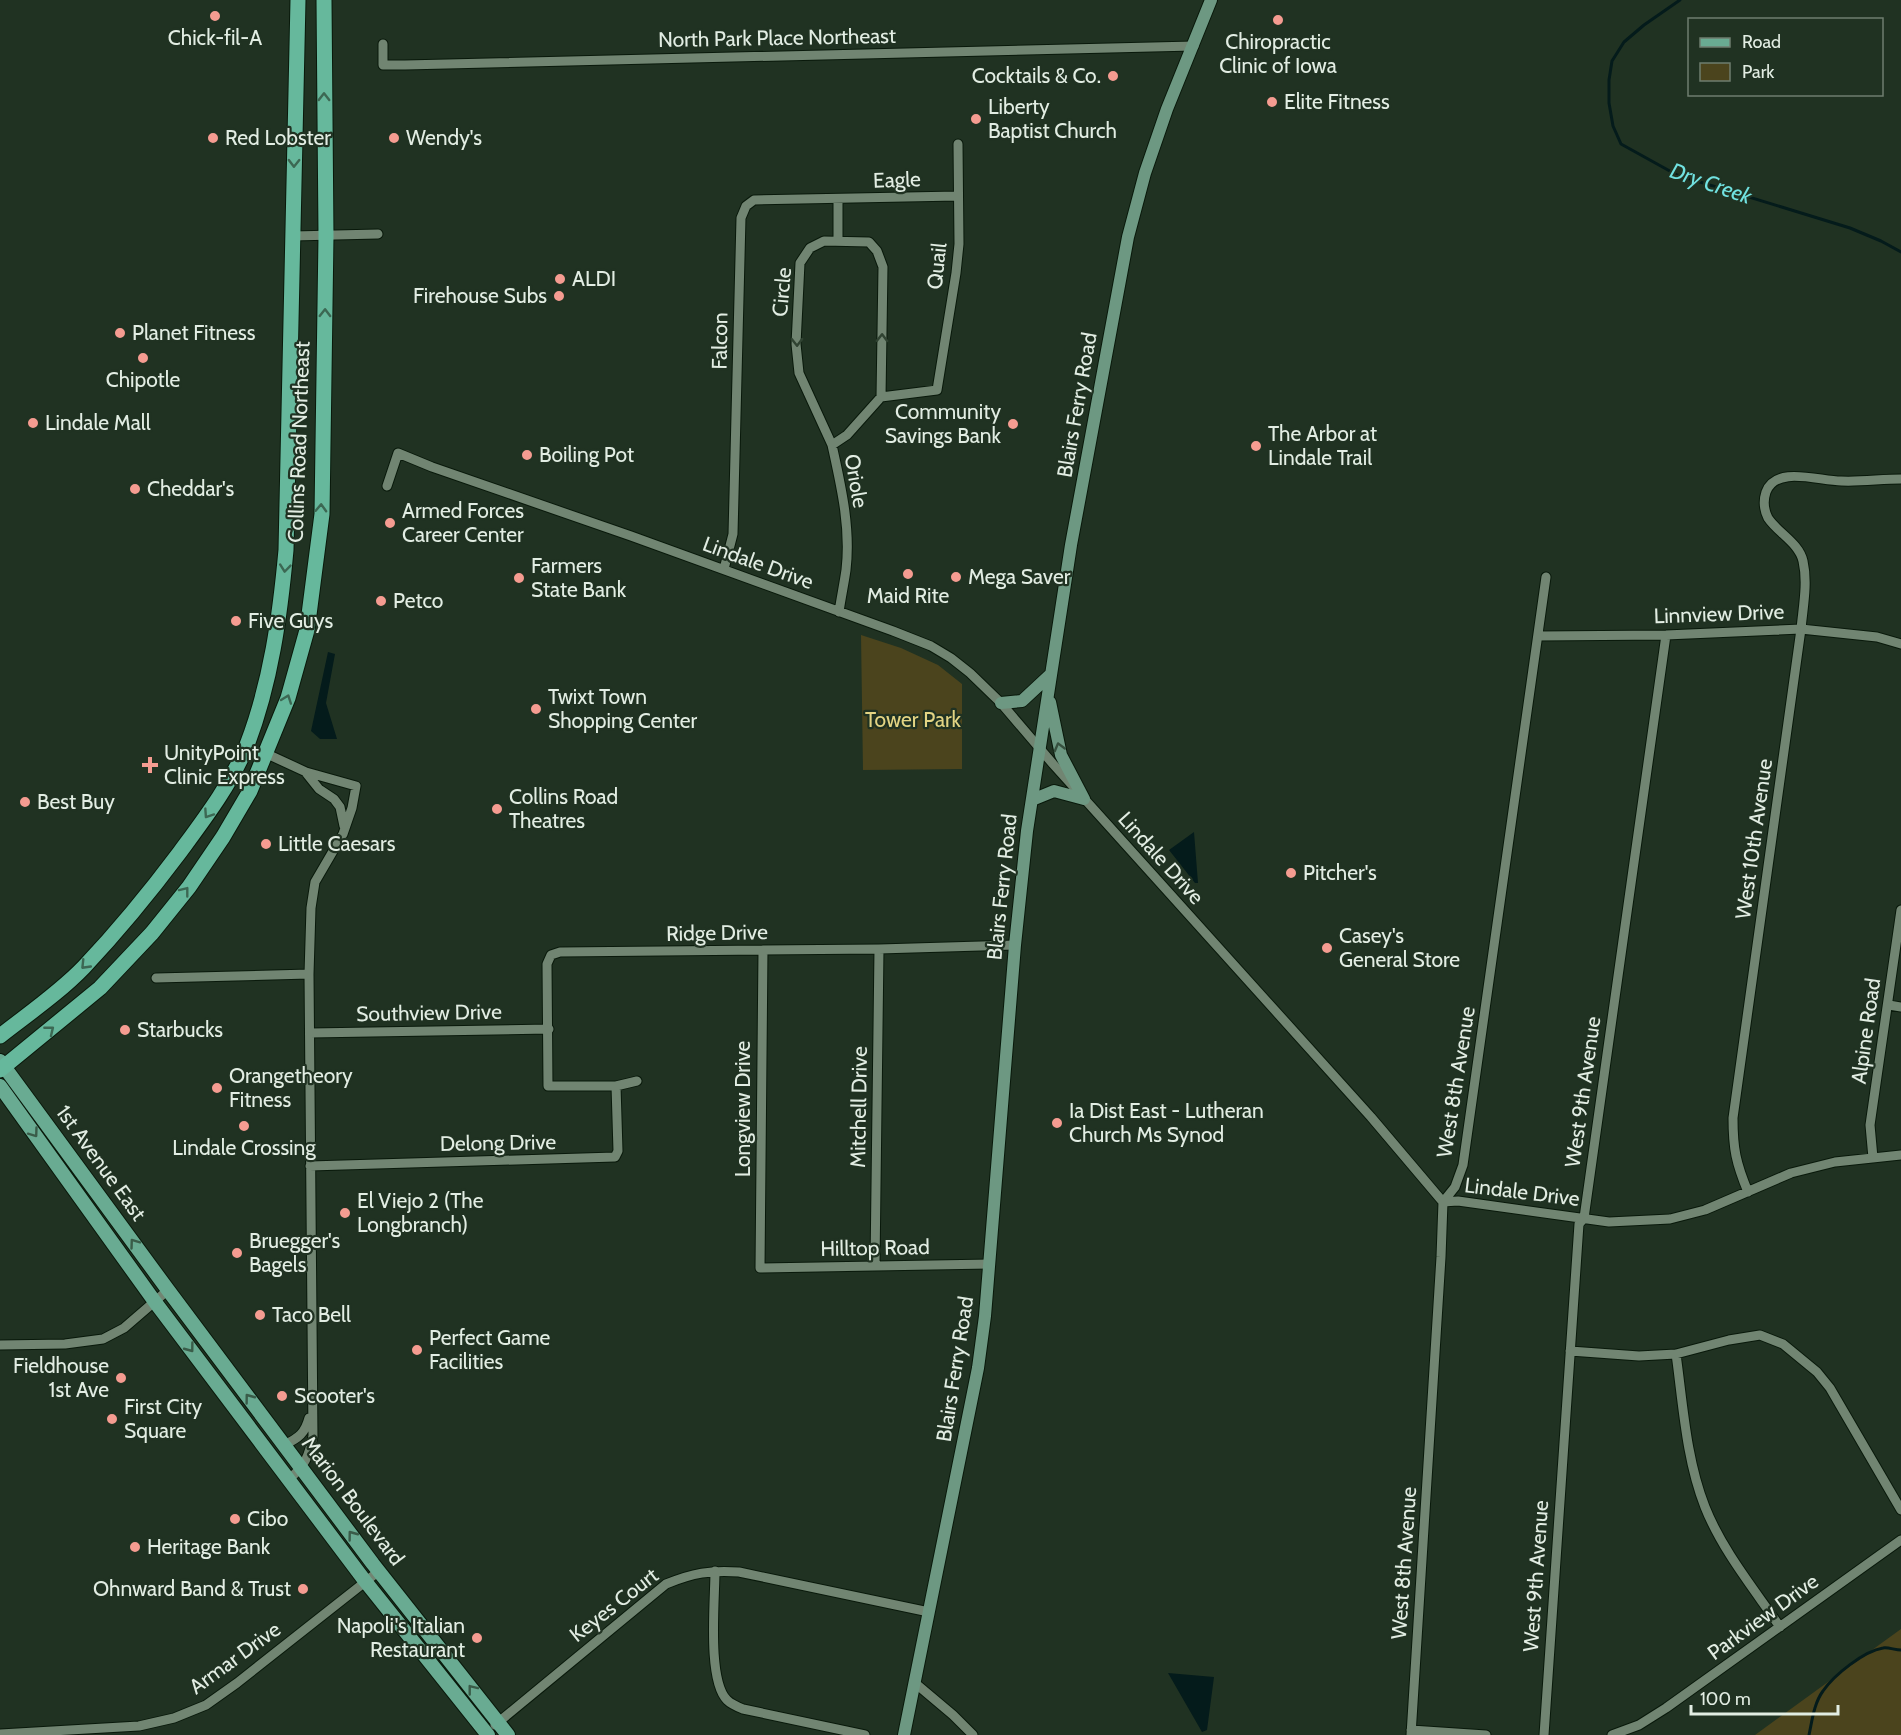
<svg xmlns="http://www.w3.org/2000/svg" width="1901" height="1735" font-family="Cabin,sans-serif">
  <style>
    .green { fill: #4b441d }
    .water { fill: #041b1b }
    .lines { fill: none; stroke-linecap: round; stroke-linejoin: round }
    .stream { stroke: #041b1b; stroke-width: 3 }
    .minor-casing { stroke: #09190b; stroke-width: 11 }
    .secondary-casing { stroke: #09190b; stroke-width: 14 }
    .primary-casing { stroke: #09190b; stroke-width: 16 }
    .trunk-casing { stroke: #09190b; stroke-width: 17 }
    .minor { stroke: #718572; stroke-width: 9 }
    .secondary { stroke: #6d9882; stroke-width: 12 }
    .primary { stroke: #69ab92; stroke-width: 14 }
    .trunk { stroke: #66b89c; stroke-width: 15 }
    .oneway { stroke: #3c6853 }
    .oneway2 { stroke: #304332 }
    .oneway3 { stroke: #37513f }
    .oneway4 { stroke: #3a5c49 }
    .poi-dot { fill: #f59c91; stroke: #203222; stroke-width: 2 }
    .labels { text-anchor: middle; stroke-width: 4.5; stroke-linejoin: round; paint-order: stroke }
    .poi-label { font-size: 21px; fill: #e2ede3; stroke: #203222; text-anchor: start }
    .street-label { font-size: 21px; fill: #e2ede3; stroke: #203222 }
    .park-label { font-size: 21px; fill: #e3d483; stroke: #203222 }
    .water-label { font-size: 22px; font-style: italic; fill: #71e2e1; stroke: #203222 }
  </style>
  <rect width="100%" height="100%" fill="#203222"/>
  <path class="green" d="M861 635 901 648 938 665 962 684V769L863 770Z
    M1901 1629V1735H1755Z"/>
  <path class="water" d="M328 652 335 654 326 703 337 739H320L311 731Z
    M1194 832 1198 883H1195L1169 850Z
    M1168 1673 1214 1677 1207 1730 1202 1732Z"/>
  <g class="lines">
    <path class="stream" d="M1680 0 1644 25 1624 42 1612 61 1609 80V103L1613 126 1621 144 1677 175 1850 228 1881 241 1901 252
      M1809 1735C1812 1721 1814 1703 1823 1691 1834 1675 1864 1651 1883 1648 1888 1647 1895 1650 1901 1650"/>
    <g class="minor-casing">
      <path id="minor" d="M383 44V65H405L1194 46
        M293 236 378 234
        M838 241V200
        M832 445 799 373 796 344 800 263 810 248 824 241 869 242 877 251 883 267 881 397
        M387 486 398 453 432 467 631 536 893 631 931 646 951 658 970 673 1001 703 1053 764 1371 1117 1443 1202
        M724 569 733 534 741 218 746 206 754 200 958 196
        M839 612C841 598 844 584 846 570 851 528 841 486 832 445L847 435 881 397 937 390 956 273 959 244 958 144
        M1538 636 1666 635 1801 629 1877 637 1901 644
        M265 753 306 772 356 786 352 808 343 834 315 882 311 908 309 974 313 1436C309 1456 305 1466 289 1479
        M307 774 319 789 334 799 340 807 344 826
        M763 950 760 1268 990 1264
        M156 978 309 974
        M1889 1005 1901 1007
        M310 1033 549 1029
        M637 1081 616 1086H548L547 964 551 955 560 952 879 949 1015 945
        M1873 1158 1870 1125 1901 910
        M310 1166 615 1157 618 1151 616 1086
        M1748 1192C1736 1163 1733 1149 1733 1118L1801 629C1803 607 1808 583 1803 561 1799 543 1778 533 1768 518 1764 510 1763 501 1766 492 1776 465 1819 481 1841 481 1861 482 1881 479 1901 479
        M1443 1202 1458 1201 1609 1222 1670 1219 1705 1210 1791 1173 1835 1162 1901 1155
        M875 1265 879 949
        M0 1345 65 1344 103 1339 124 1328 168 1290
        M1570 1351 1639 1356 1676 1354 1729 1340 1760 1335 1783 1344 1817 1372 1830 1388 1901 1510
        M1676 1354C1683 1404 1686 1459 1705 1507 1722 1550 1754 1589 1780 1627
        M284 1445C299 1438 305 1433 309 1418
        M715 1571C715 1600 707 1680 727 1700 731 1704 738 1707 743 1709L865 1735
        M915 1683 953 1715 973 1735
        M495 1725 666 1584C693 1573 710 1570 739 1572L929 1612
        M1411 1730 1486 1735
        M0 1734 139 1726 174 1718 206 1705 237 1683 379 1571
        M1411 1735 1441 1257 1443 1202 1455 1187 1463 1165 1546 577
        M1544 1735 1579 1224 1584 1218 1666 635
        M1612 1735 1639 1725 1666 1708 1901 1540"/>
    </g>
    <g class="secondary-casing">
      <path id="secondary" d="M1050 702 1061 755 1084 799
        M1001 703 1022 701 1051 674
        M1032 800 1054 791 1084 799
        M904 1735 978 1368 985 1316 1015 945 1027 831 1071 545 1128 237 1145 173 1167 109 1211 0"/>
    </g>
    <g class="primary-casing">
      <path id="primary" d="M0 1061 168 1290 373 1564 508 1735
        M0 1086 155 1302 365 1581 488 1735"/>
    </g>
    <g class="trunk-casing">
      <path id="trunk" d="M0 1036C28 1014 59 993 84 967 118 931 150 892 180 852 205 818 231 784 247 745 271 682 280 616 286 550L298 0
        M0 1070 100 988 152 933 189 887 223 837 250 791 288 698 307 630 322 514 326 236 324 0"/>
    </g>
    <use href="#minor" class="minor"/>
    <use href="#secondary" class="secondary"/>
    <use href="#primary" class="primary"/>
    <use href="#trunk" class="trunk"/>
  </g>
  <defs><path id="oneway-chevron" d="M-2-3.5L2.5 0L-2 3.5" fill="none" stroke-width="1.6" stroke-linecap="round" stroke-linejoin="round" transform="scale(1.5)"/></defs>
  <g class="oneway">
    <use href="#oneway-chevron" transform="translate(324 97) rotate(-90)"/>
    <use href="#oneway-chevron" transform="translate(294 163) rotate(91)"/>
    <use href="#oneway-chevron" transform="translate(325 313) rotate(-89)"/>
    <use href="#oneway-chevron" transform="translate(321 508) rotate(-88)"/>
    <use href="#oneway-chevron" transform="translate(285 568) rotate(96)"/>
    <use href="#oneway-chevron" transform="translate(287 699) rotate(-70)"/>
    <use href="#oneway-chevron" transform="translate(208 814) rotate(124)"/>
    <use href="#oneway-chevron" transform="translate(185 891) rotate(-52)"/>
    <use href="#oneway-chevron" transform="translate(85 965) rotate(134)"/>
    <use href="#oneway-chevron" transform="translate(50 1030) rotate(-39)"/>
  </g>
  <g class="oneway2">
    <use href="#oneway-chevron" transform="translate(882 338) rotate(-89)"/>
    <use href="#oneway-chevron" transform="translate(797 342) rotate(89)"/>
  </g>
  <use class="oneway3" href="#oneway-chevron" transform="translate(1059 747) rotate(-105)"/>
  <g class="oneway4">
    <use href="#oneway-chevron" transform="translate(34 1133) rotate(54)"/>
    <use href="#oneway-chevron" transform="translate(134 1243) rotate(-126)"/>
    <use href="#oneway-chevron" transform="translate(190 1348) rotate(53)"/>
    <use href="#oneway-chevron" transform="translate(249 1398) rotate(-127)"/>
    <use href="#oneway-chevron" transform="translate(352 1535) rotate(-127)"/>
    <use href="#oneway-chevron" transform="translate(472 1689) rotate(-128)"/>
  </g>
  <g class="poi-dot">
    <circle cx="215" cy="16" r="6"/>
    <circle cx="1278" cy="20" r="6"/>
    <circle cx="1113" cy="76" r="6"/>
    <circle cx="1272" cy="102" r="6"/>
    <circle cx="976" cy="119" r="6"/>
    <circle cx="213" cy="138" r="6"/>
    <circle cx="394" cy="138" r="6"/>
    <circle cx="560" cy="279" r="6"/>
    <circle cx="559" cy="296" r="6"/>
    <circle cx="120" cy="333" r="6"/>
    <circle cx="143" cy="358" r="6"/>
    <circle cx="33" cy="423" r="6"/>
    <circle cx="1013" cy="424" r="6"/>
    <circle cx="1256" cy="446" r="6"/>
    <circle cx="527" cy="455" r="6"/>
    <circle cx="135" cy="489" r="6"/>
    <circle cx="390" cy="523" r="6"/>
    <circle cx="908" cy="574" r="6"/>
    <circle cx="956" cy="577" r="6"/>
    <circle cx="519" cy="578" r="6"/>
    <circle cx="381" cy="601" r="6"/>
    <circle cx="236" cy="621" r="6"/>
    <circle cx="536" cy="709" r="6"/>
    <path d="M147 756h6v6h6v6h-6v6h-6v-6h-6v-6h6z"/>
    <circle cx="25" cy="802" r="6"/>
    <circle cx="497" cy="809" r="6"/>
    <circle cx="266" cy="844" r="6"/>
    <circle cx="1291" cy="873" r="6"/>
    <circle cx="1327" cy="948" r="6"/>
    <circle cx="125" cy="1030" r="6"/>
    <circle cx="217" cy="1088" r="6"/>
    <circle cx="1057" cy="1123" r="6"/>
    <circle cx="244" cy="1126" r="6"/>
    <circle cx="345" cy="1213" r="6"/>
    <circle cx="237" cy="1253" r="6"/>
    <circle cx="260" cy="1315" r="6"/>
    <circle cx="417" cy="1350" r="6"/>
    <circle cx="121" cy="1378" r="6"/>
    <circle cx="282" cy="1396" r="6"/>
    <circle cx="112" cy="1419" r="6"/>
    <circle cx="235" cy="1519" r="6"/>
    <circle cx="135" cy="1547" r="6"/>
    <circle cx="303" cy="1589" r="6"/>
    <circle cx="477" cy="1638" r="6"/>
  </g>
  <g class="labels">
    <g class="poi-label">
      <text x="215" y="45" text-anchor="middle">Chick-fil-A</text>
      <text x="1278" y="49" text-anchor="middle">Chiropractic<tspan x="1278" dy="24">Clinic of Iowa</tspan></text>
      <text x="1101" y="83" text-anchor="end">Cocktails &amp; Co.</text>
      <text x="1284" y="109">Elite Fitness</text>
      <text x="988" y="114">Liberty<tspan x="988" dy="24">Baptist Church</tspan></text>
      <text x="225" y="145">Red Lobster</text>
      <text x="406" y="145">Wendy's</text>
      <text x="572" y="286">ALDI</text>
      <text x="547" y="303" text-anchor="end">Firehouse Subs</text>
      <text x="132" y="340">Planet Fitness</text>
      <text x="143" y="387" text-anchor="middle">Chipotle</text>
      <text x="1001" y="419" text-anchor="end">Community<tspan x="1001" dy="24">Savings Bank</tspan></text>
      <text x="45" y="430">Lindale Mall</text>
      <text x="1268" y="441">The Arbor at<tspan x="1268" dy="24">Lindale Trail</tspan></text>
      <text x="539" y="462">Boiling Pot</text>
      <text x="147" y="496">Cheddar's</text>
      <text x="402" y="518">Armed Forces<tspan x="402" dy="24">Career Center</tspan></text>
      <text x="531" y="573">Farmers<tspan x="531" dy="24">State Bank</tspan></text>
      <text x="968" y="584">Mega Saver</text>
      <text x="908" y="603" text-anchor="middle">Maid Rite</text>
      <text x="393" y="608">Petco</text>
      <text x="248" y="628">Five Guys</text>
      <text x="548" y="704">Twixt Town<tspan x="548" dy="24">Shopping Center</tspan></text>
      <text x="164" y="760">UnityPoint<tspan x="164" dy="24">Clinic Express</tspan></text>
      <text x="509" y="804">Collins Road<tspan x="509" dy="24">Theatres</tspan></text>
      <text x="37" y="809">Best Buy</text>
      <text x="278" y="851">Little Caesars</text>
      <text x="1303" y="880">Pitcher's</text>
      <text x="1339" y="943">Casey's<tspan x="1339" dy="24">General Store</tspan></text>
      <text x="137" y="1037">Starbucks</text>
      <text x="229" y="1083">Orangetheory<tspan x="229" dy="24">Fitness</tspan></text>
      <text x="1069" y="1118">Ia Dist East - Lutheran<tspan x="1069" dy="24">Church Ms Synod</tspan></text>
      <text x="244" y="1155" text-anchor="middle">Lindale Crossing</text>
      <text x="357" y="1208">El Viejo 2 (The<tspan x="357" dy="24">Longbranch)</tspan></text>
      <text x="249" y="1248">Bruegger's<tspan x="249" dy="24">Bagels</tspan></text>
      <text x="272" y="1322">Taco Bell</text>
      <text x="429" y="1345">Perfect Game<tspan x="429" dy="24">Facilities</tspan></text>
      <text x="109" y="1373" text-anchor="end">Fieldhouse<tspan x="109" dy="24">1st Ave</tspan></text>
      <text x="294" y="1403">Scooter's</text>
      <text x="124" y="1414">First City<tspan x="124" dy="24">Square</tspan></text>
      <text x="247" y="1526">Cibo</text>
      <text x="147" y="1554">Heritage Bank</text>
      <text x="291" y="1596" text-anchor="end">Ohnward Band &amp; Trust</text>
      <text x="465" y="1633" text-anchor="end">Napoli's Italian<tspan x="465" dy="24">Restaurant</tspan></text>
    </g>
    <g class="street-label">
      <text transform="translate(777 38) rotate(-1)" y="7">North Park Place Northeast</text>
      <text transform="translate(897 180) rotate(-2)" y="7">Eagle</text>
      <text transform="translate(937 266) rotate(-84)" y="7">Quail</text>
      <text transform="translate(782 292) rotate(-85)" y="7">Circle</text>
      <text transform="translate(720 341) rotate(-89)" y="7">Falcon</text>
      <text transform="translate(1077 405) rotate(-80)" y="7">Blairs Ferry Road</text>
      <text transform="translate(299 442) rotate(-88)" y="7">Collins Road Northeast</text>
      <text transform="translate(856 481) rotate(80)" y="7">Oriole</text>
      <text transform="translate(758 563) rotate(20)" y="7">Lindale Drive</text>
      <text transform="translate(1719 614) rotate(-2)" y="7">Linnview Drive</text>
      <text transform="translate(1754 839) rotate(-82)" y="7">West 10th Avenue</text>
      <text transform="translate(1161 858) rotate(48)" y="7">Lindale Drive</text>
      <text transform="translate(1002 887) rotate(-84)" y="7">Blairs Ferry Road</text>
      <text transform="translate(717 933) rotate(-1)" y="7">Ridge Drive</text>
      <text transform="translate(429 1013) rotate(-1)" y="7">Southview Drive</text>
      <text transform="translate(1866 1031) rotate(-82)" y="7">Alpine Road</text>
      <text transform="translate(1456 1082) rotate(-81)" y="7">West 8th Avenue</text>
      <text transform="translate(1583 1092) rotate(-82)" y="7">West 9th Avenue</text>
      <text transform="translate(859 1107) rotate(-89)" y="7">Mitchell Drive</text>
      <text transform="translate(743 1109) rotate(-90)" y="7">Longview Drive</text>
      <text transform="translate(498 1143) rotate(-1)" y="7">Delong Drive</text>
      <text transform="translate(101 1163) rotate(54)" y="7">1st Avenue East</text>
      <text transform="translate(1522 1192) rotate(7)" y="7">Lindale Drive</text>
      <text transform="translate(875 1248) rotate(-1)" y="7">Hilltop Road</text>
      <text transform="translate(955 1369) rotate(-81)" y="7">Blairs Ferry Road</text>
      <text transform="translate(353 1501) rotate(53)" y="7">Marion Boulevard</text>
      <text transform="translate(1404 1563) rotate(-86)" y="7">West 8th Avenue</text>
      <text transform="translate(1536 1576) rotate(-86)" y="7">West 9th Avenue</text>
      <text transform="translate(614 1605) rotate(-38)" y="7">Keyes Court</text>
      <text transform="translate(1763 1617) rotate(-36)" y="7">Parkview Drive</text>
      <text transform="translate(235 1658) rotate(-36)" y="7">Armar Drive</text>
    </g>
    <g class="park-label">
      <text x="913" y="727">Tower Park</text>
    </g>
    <g class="water-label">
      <text transform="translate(1711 183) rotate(19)" y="8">Dry Creek</text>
    </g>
  </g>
  <rect x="1688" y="18" width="195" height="78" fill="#203222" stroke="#6e7d6f" stroke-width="1.5"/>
  <rect x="1700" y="38" width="30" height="9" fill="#69ab92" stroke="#6e7d6f" stroke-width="1.5"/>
  <text x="1742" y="48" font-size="18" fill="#e2ede3">Road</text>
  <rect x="1700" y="63" width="30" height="18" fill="#4b441d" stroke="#6e7d6f" stroke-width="1.5"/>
  <text x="1742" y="78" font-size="18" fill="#e2ede3">Park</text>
  <path d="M1691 1705v9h147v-9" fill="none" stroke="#e2ede3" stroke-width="3"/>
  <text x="1700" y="1705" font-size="18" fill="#e2ede3" stroke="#203222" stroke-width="4.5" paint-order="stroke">100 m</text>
</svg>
